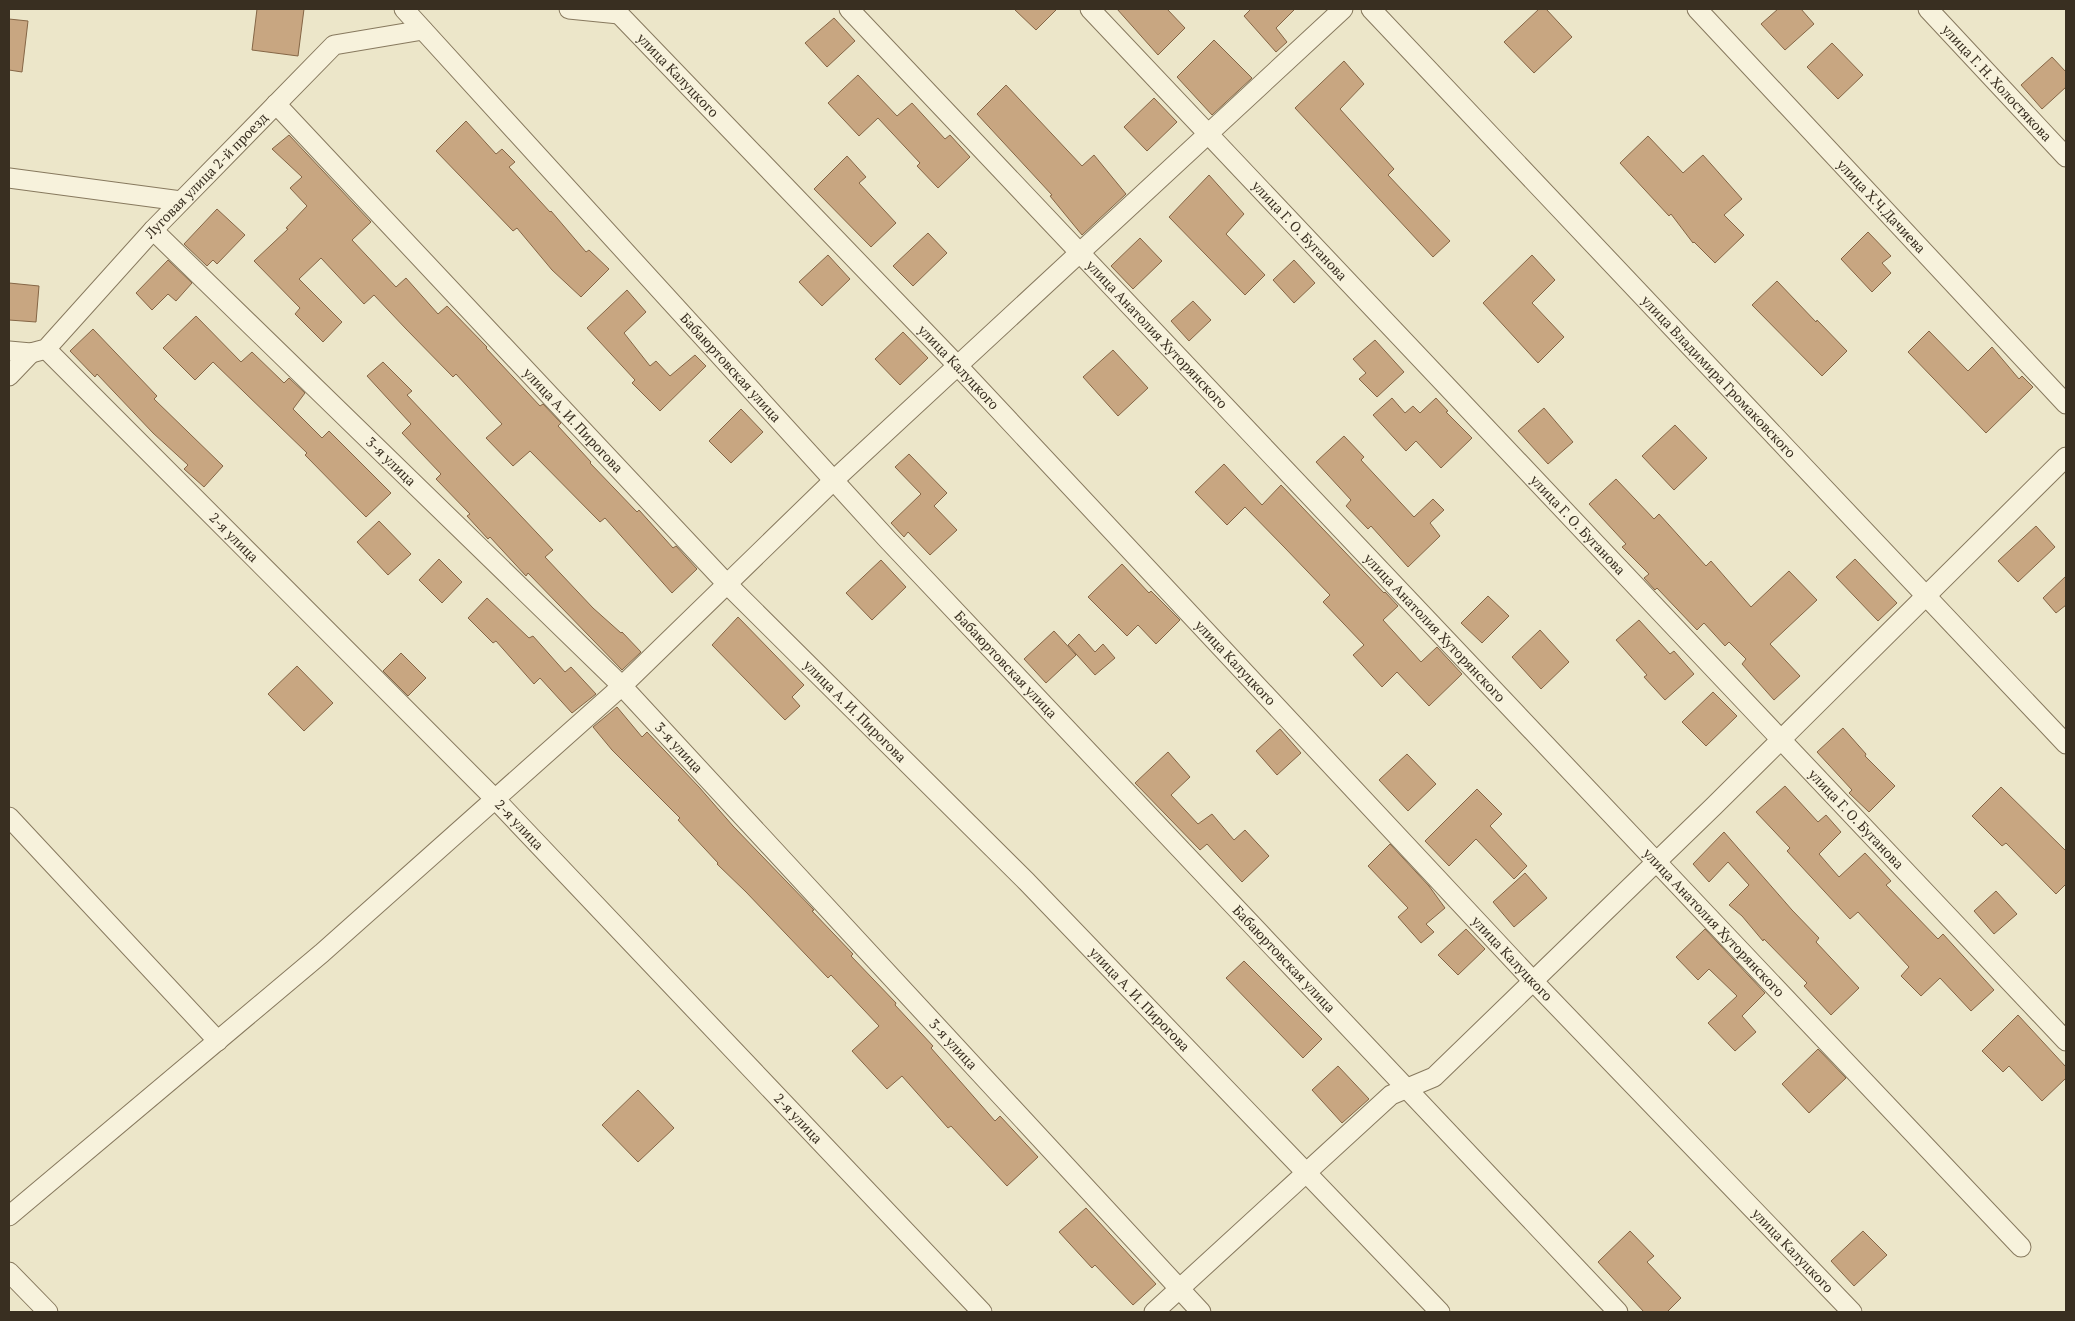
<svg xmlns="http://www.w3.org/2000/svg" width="2075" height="1321" font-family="'PT Serif',serif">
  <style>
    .building { fill: #c8a681; stroke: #856646 }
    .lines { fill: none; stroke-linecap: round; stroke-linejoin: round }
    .minor-casing { stroke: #87795e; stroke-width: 21 }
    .minor { stroke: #f7f2dc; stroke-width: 19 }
    .labels { text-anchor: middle; stroke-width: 5; stroke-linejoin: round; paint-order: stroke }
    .street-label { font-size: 14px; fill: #392f21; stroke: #f4efd8 }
  </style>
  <rect width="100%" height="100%" fill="#ece6c9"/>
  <path class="building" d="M257 9H304L298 56 252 50Z
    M1014 9H1057L1036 30Z
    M1117 9H1167L1185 28 1158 55Z
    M1251 9H1295L1276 28 1287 42 1276 52 1244 16Z
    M1539 9H1546L1572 37 1534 73 1504 42Z
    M1778 9H1801L1814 24 1785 50 1761 24Z
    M834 18 855 41 827 67 805 43Z
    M9 19 28 21 22 72 9 70Z
    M1214 40 1252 78 1212 115 1177 77Z
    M1832 43 1863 75 1838 99 1807 67Z
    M2052 57 2066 72V87L2042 109 2021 85Z
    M1344 61 1364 84 1340 109 1394 169 1388 175 1450 241 1433 257 1295 108Z
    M858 75 897 116 912 103 945 139 950 135 970 157 938 188 917 166 920 163 878 118 859 136 828 103Z
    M1006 85 1082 166 1094 155 1126 194 1082 235 1050 196 1052 195 977 114Z
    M1154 98 1177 122 1147 151 1124 127Z
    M466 121 496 154 502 149 515 162 509 167 550 212 551 211 586 252 589 250 609 269 581 297 552 270 517 228 513 231 436 151Z
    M289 135 371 222 352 240 396 287 406 278 438 314 447 306 487 347 486 348 540 406 543 404 561 423 558 426 591 462 590 463 637 512 639 510 673 548 676 546 697 569 672 593 605 518 600 522 530 451 513 466 486 438 502 424 456 374 453 377 406 329 374 295 364 304 321 258 299 279 342 322 323 342 295 314 300 308 254 261 288 229 286 228 307 206 290 188 302 177 272 149Z
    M1648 136 1683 173 1703 155 1742 199 1724 215 1744 235 1715 263 1694 242 1693 243 1671 214 1669 216 1620 163Z
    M847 156 866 177 859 183 896 223 871 247 814 189Z
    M1209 175 1244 214 1226 234 1265 275 1245 295 1169 217Z
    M217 209 245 235 217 264 213 260 207 266 184 244Z
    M1868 232 1891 256 1882 263 1891 273 1872 292 1841 259Z
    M928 233 947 253 913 286 893 266Z
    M1140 238 1162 261 1133 289 1111 266Z
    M828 255 850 279 822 306 799 282Z
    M1532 255 1555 280 1532 303 1564 337 1538 363 1483 303Z
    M168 260 192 283 176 301 168 294 152 310 136 293Z
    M1294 260 1315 283 1294 303 1273 280Z
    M1777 281 1816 322 1817 320 1847 351 1822 376 1752 305Z
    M9 283 39 286 36 322 9 320Z
    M627 290 646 312 624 333 650 366 656 361 670 376 695 355 706 366 660 411 632 383 635 380 587 328Z
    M1193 301 1211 320 1189 341 1171 321Z
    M196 316 241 362 252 352 284 383 289 378 305 393 293 409 322 438 329 431 391 493 366 517 305 455 307 453 213 362 195 380 163 348Z
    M93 329 157 396 154 399 223 466 204 487 184 469 188 465 153 433 97 374 95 377 70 351Z
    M1929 331 1968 371 1992 347 2019 379 2022 376 2033 387 1986 433 1908 352Z
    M903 332 928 358 900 385 875 359Z
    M1375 340 1404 372 1377 397 1359 379 1366 373 1353 359Z
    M1113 350 1148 388 1118 416 1083 377Z
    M383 362 412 391 407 395 553 550 545 557 593 608 621 633 622 632 641 652 622 670 528 573 526 576 490 537 488 539 467 516 470 514 436 479 441 474 402 433 411 424 367 376Z
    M1392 398 1405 413 1413 406 1420 413 1436 398 1448 411 1446 412 1472 438 1441 468 1416 441 1406 451 1373 415Z
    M1544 408 1573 442 1548 464 1518 431Z
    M741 409 763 432 731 463 709 441Z
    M1675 425 1707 458 1674 490 1642 456Z
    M1344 436 1364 457 1361 460 1414 517 1433 499 1444 510 1430 523 1440 536 1408 567 1371 526 1368 529 1346 506 1351 500 1316 462Z
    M909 454 947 493 934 506 957 530 930 555 908 532 904 537 891 523 921 494 895 467Z
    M1224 464 1262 505 1281 485 1384 593 1385 592 1398 606 1383 620 1421 662 1437 647 1462 674 1429 706 1397 672 1382 687 1353 655 1364 645 1323 602 1330 595 1285 548 1245 507 1227 525 1195 492Z
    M1616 479 1654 519 1659 514 1706 566 1711 561 1751 607 1789 571 1817 600 1770 644 1800 676 1774 700 1742 664 1746 659 1729 642 1725 646 1704 623 1697 630 1657 588 1655 590 1644 578 1649 574 1622 547 1626 544 1589 504Z
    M379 521 411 554 388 575 357 542Z
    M2036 526 2055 547 2018 582 1998 561Z
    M439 559 462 582 442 603 419 580Z
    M1855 559 1897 603 1878 621 1836 577Z
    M881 560 906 587 872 620 846 593Z
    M1122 564 1149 593 1151 591 1180 620 1156 644 1138 625 1127 636 1088 597Z
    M2066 576V605L2056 613 2043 598Z
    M1488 596 1509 616 1482 643 1461 623Z
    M487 598 529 638 533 636 565 672 571 667 596 694 572 713 540 678 534 684 496 641 493 643 468 618Z
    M738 617 804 685 792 697 800 706 785 720 712 645Z
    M1639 620 1670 654 1674 651 1694 674 1665 700 1644 677 1647 675 1616 640Z
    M1540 630 1569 662 1541 689 1512 657Z
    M1054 631 1076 655 1046 683 1024 659Z
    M1079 634 1095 652 1103 644 1115 658 1095 675 1068 645Z
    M401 653 426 678 408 696 383 671Z
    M297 666 333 703 304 731 268 694Z
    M1713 692 1737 716 1706 746 1682 722Z
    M617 707 642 737 647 732 699 787 733 826 814 910 812 911 853 954 851 956 896 1003 895 1005 933 1046 931 1048 995 1121 1000 1116 1038 1157 1007 1186 951 1126 948 1128 902 1076 887 1089 852 1051 879 1026 831 975 828 978 746 892 717 864 718 863 678 820 680 818 612 750 593 727Z
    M1843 728 1866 754 1865 756 1895 786 1869 812 1849 793 1852 790 1817 752Z
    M1280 729 1301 753 1277 775 1256 751Z
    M1168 752 1190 777 1171 795 1198 824 1212 814 1234 840 1245 830 1269 856 1242 882 1207 844 1200 850 1135 783Z
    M1407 754 1436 784 1408 811 1379 780Z
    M1785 786 1818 822 1826 815 1841 832 1819 854 1839 877 1865 853 1891 881 1886 885 1938 939 1943 934 1994 990 1971 1011 1940 978 1921 996 1901 976 1909 967 1858 912 1850 919 1787 851 1790 848 1756 812Z
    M2001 787 2066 851V884L2056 894 2006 843 2002 846 1972 816Z
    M1477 789 1502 814 1490 826 1527 866 1514 879 1476 839 1449 866 1425 841Z
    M1724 832 1792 910 1819 938 1816 942 1859 988 1831 1015 1804 986 1807 983 1764 939 1763 941 1742 916 1729 905 1749 885 1728 862 1709 882 1693 864Z
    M1390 844 1429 886 1445 908 1426 924 1434 932 1421 943 1398 917 1408 908 1368 866Z
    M1525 873 1547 898 1514 927 1493 902Z
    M1996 891 2017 914 1994 934 1974 911Z
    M1466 929 1485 949 1458 975 1438 955Z
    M1705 929 1765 993 1742 1016 1756 1032 1735 1051 1708 1023 1737 996 1709 969 1698 980 1676 957Z
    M1244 961 1322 1039 1303 1058 1226 978Z
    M2018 1015 2066 1067V1078L2042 1101 2009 1066 2003 1072 1982 1051Z
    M1818 1049 1846 1078 1809 1113 1782 1084Z
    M1338 1066 1369 1099 1342 1123 1312 1090Z
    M638 1090 674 1128 638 1162 602 1125Z
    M1086 1208 1156 1284 1133 1305 1095 1265 1092 1268 1059 1232Z
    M1630 1231 1654 1256 1647 1262 1681 1298 1667 1312H1644L1598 1262Z
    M1863 1231 1887 1255 1854 1286 1831 1261Z"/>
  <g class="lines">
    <g class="minor-casing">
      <g id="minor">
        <path id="s1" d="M404 9 888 540 1618 1312"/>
        <path d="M569 9 619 14"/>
        <path id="s2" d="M849 9 2021 1247"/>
        <path id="s3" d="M1090 9 2066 1041"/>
        <path id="s4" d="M1371 9 2066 744"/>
        <path id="s5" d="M1697 9 2066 404"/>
        <path id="s6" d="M1928 9 2066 157"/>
        <path id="s7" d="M619 14 957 365 1533 981 1852 1312"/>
        <path id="s8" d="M276 104 727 584 1027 882 1440 1312"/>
        <path d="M9 178 181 201"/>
        <path id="s9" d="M153 230 622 686 1201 1312"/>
        <path id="s10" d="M46 349 496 800 982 1312"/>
        <path id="s11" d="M9 351 31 353 46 349 153 230 334 45 423 30"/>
        <path d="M9 376 31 353"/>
        <path d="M9 817 218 1041"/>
        <path d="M9 1216 322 953 622 686 834 480 1343 9"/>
        <path d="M9 1272 48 1312"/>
        <path d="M1154 1312 1391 1095 1434 1077 1714 806 2066 457"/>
      </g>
    </g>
    <use href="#minor" class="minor"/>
  </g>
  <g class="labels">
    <g class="street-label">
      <text dy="5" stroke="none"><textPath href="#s7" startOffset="85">улица Калуцкого</textPath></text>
      <text dy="5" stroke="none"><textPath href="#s6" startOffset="101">улица Г. Н. Холостякова</textPath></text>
      <text dy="5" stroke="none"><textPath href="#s11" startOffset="274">Луговая улица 2-й проезд</textPath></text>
      <text dy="5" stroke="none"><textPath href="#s5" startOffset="270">улица Х.Ч.Дачиева</textPath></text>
      <text dy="5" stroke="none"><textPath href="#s3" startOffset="305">улица Г. О. Буганова</textPath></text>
      <text dy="5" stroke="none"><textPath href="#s2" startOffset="448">улица Анатолия Хуторянского</textPath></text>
      <text dy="5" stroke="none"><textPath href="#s7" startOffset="490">улица Калуцкого</textPath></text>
      <text dy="5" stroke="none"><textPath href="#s1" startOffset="485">Бабаюртовская улица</textPath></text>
      <text dy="5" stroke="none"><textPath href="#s4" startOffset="506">улица Владимира Громаковского</textPath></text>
      <text dy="5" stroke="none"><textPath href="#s8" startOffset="434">улица А. И. Пирогова</textPath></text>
      <text dy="5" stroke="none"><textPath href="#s9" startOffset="332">3-я улица</textPath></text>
      <text dy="5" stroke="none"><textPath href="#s3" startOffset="710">улица Г. О. Буганова</textPath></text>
      <text dy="5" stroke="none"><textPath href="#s10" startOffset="266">2-я улица</textPath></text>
      <text dy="5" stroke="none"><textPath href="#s2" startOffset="852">улица Анатолия Хуторянского</textPath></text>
      <text dy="5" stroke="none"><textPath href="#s7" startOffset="895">улица Калуцкого</textPath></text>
      <text dy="5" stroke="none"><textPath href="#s1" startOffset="890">Бабаюртовская улица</textPath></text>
      <text dy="5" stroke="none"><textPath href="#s8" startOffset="839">улица А. И. Пирогова</textPath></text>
      <text dy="5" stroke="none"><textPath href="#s9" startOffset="738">3-я улица</textPath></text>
      <text dy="5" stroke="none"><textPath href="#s3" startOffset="1115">улица Г. О. Буганова</textPath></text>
      <text dy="5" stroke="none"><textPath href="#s10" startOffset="671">2-я улица</textPath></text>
      <text dy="5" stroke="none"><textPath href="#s2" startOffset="1258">улица Анатолия Хуторянского</textPath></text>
      <text dy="5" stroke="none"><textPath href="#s7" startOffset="1300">улица Калуцкого</textPath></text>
      <text dy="5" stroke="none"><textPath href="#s1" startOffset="1295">Бабаюртовская улица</textPath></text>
      <text dy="5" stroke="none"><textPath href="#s8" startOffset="1244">улица А. И. Пирогова</textPath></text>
      <text dy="5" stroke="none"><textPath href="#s9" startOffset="1142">3-я улица</textPath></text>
      <text dy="5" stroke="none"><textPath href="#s10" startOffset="1076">2-я улица</textPath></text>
      <text dy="5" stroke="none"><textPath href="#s7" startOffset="1705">улица Калуцкого</textPath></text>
    </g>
  </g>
  <rect width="2075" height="1321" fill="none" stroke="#392f21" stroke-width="20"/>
</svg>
